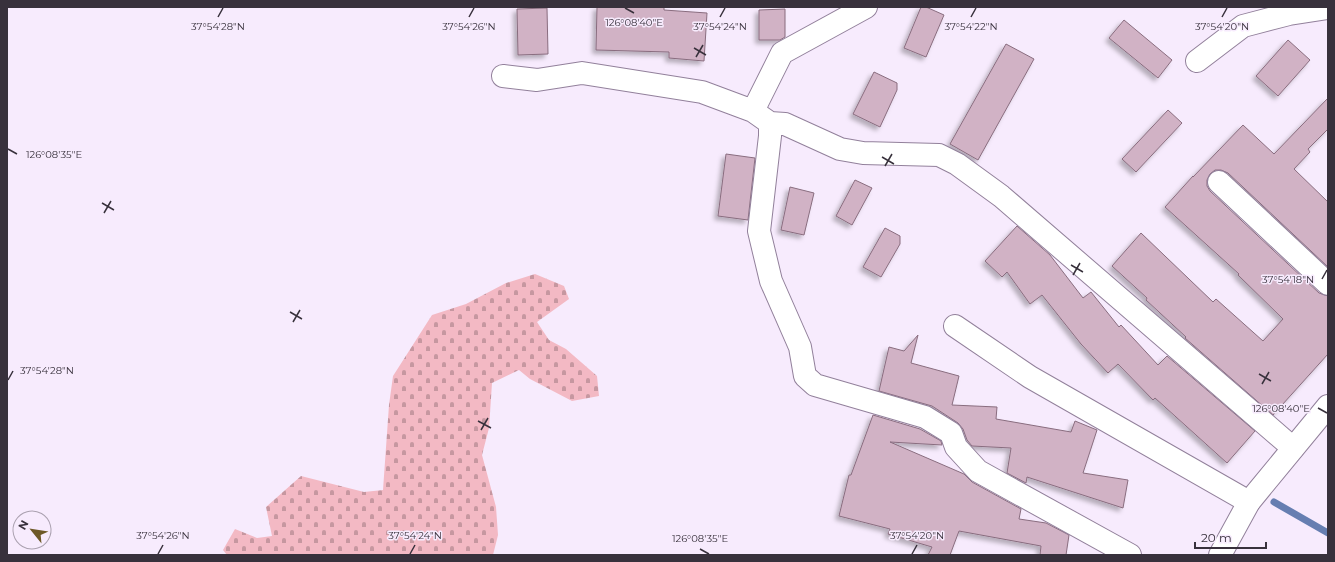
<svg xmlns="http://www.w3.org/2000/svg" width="1335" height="562" font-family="Montserrat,sans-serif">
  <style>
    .cemetery { fill: url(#cemetery-stones) }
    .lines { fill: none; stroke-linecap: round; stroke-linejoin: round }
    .stream { stroke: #667eb1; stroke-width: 7 }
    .building { fill: #d1b2c5; stroke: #896d7f; filter: url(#shadow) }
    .minor-casing { stroke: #92809b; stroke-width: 24 }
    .tertiary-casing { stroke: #92809b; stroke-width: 24 }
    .minor { stroke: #fff; stroke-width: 22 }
    .tertiary { stroke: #fff; stroke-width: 22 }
    .ticks { fill: none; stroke: #38313c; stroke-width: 1.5 }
    .ticks-label { font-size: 10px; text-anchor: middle; fill: #38313c; stroke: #f7ebfd; stroke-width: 3; stroke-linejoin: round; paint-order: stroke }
  </style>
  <defs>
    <pattern id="cemetery-stones" width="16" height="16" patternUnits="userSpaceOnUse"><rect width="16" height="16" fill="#f3b9c4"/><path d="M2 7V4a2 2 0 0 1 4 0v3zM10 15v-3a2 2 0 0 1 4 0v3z" fill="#c697a0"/></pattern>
    <filter id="shadow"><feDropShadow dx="-3.5" dy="3.5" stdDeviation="2" flood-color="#0004"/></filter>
  </defs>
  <rect width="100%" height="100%" fill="#f7ebfd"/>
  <path class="cemetery" d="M535 274 564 286 569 299 537 322 549 340 566 349 597 376 599 396 572 401 530 379 519 370 492 383 489 428 482 455 496 507 498 535 493 555H227L223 550 235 529 257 538 272 536 266 507 301 476 364 492 383 490 389 405 393 376 432 315 466 304 506 283Z"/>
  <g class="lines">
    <path class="stream" d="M1274 502 1328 533"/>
  </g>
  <path class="building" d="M597 7H664V10L707 13 704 61 669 58V52L596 50Z
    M921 7H926L944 15 926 57 904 48Z
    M547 8 548 54 518 55 517 9Z
    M785 9V37L780 40H759V10Z
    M1124 20 1172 60 1158 78 1109 38Z
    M1288 40 1310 60 1278 96 1256 76Z
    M1006 44 1034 59 978 160 950 144Z
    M874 72 897 83V90L880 127 853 114Z
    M1328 98V129L1308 149 1310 152 1294 169 1328 202V267L1228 173 1221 170H1215L1210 174 1207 180V186L1210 191 1319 293 1328 296V354L1273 415 1185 338 1186 337 1146 300 1147 298 1112 266 1141 233 1213 302 1216 299 1263 341 1283 319 1238 275 1239 274 1165 207 1193 176V177L1243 125 1274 154Z
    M1168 110 1182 123 1136 172 1122 159Z
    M726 154 755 158 748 220 718 216Z
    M855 180 872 188 852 225 836 216Z
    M790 187 814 193 804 235 781 230Z
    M1017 226 1050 255 1083 298 1091 292 1119 327 1121 325 1158 365 1167 356 1255 431 1227 463 1155 398 1153 400 1118 364 1108 373 1081 344 1042 295 1030 304 1007 272 1002 277 985 261Z
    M885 228 900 236V244L881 277 863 267Z
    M918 335 911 363 959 376 952 405 997 407 996 419 1071 432 1075 421 1097 430 1083 473 1128 480 1123 508 1027 477 1026 483 1007 473 1011 448 972 446 967 440 963 429 958 423 932 406 879 391 889 347 904 351Z
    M873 415 920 429 941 441 942 445 890 442 964 474 972 482 1021 509 1019 519 1046 523 1069 535 1066 555H1040L1041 546 959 531 950 555H928L932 547 888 534 890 529 839 516 849 475H851Z"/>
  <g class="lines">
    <g class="minor-casing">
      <path id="minor" d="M1197 61 1243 26 1289 14 1328 8
        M503 76 537 80 582 73 702 92 753 111 770 123 785 124 840 149 863 153 939 155 957 164 1001 196 1293 448
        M753 111 782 53 866 7
        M770 123V136L759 231 771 281 800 347 805 376 815 385 925 417 951 433 956 447 978 471 1130 555
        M1219 182 1328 284
        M955 326 1030 377 1249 502"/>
    </g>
    <g class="tertiary-casing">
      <path id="tertiary" d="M1220 555 1249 502 1328 406"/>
    </g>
    <use href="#minor" class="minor"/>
    <use href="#tertiary" class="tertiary"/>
  </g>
  <path class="ticks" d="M625 8 634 13M218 17 223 8M469 17 474 8M720 17 725 8M971 17 976 8M1222 17 1227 8M694 48 706 55M696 57 703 45M8 149 17 154M882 157 894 164M885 166 892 154M102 203 114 210M104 213 111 201M1071 265 1083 272M1073 275 1080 263M1322 279 1327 270M290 312 302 319M293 322 300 310M1259 374 1271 381M8 380 13 371M1262 384 1269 372M1318 408 1327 413M478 421 491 428M481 430 488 418M700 549 709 554M158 554 163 545M410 554 415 545M912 554 917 545"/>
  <g class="ticks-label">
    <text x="634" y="26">126°08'40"E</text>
    <text x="218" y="30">37°54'28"N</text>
    <text x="469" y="30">37°54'26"N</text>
    <text x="720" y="30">37°54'24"N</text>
    <text x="1222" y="30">37°54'20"N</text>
    <text x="971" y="30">37°54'22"N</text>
    <text x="54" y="158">126°08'35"E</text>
    <text x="1288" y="283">37°54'18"N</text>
    <text x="47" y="374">37°54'28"N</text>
    <text x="1281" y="412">126°08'40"E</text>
    <text x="163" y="539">37°54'26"N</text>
    <text x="415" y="539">37°54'24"N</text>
    <text x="917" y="539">37°54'20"N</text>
    <text x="700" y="542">126°08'35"E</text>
  </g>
  <rect width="1335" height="562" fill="none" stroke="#38313c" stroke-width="16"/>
  <g transform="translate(32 530) rotate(300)"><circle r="19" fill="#f7ebfd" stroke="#aba1b0"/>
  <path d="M0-3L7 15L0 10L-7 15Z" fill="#6e5928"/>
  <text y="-6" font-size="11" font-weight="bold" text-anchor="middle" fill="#38313c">N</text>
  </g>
  <path d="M1195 542v6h71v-6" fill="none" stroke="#38313c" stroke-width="2"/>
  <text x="1201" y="542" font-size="12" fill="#38313c" stroke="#f7ebfd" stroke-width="3" paint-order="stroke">20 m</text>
</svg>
